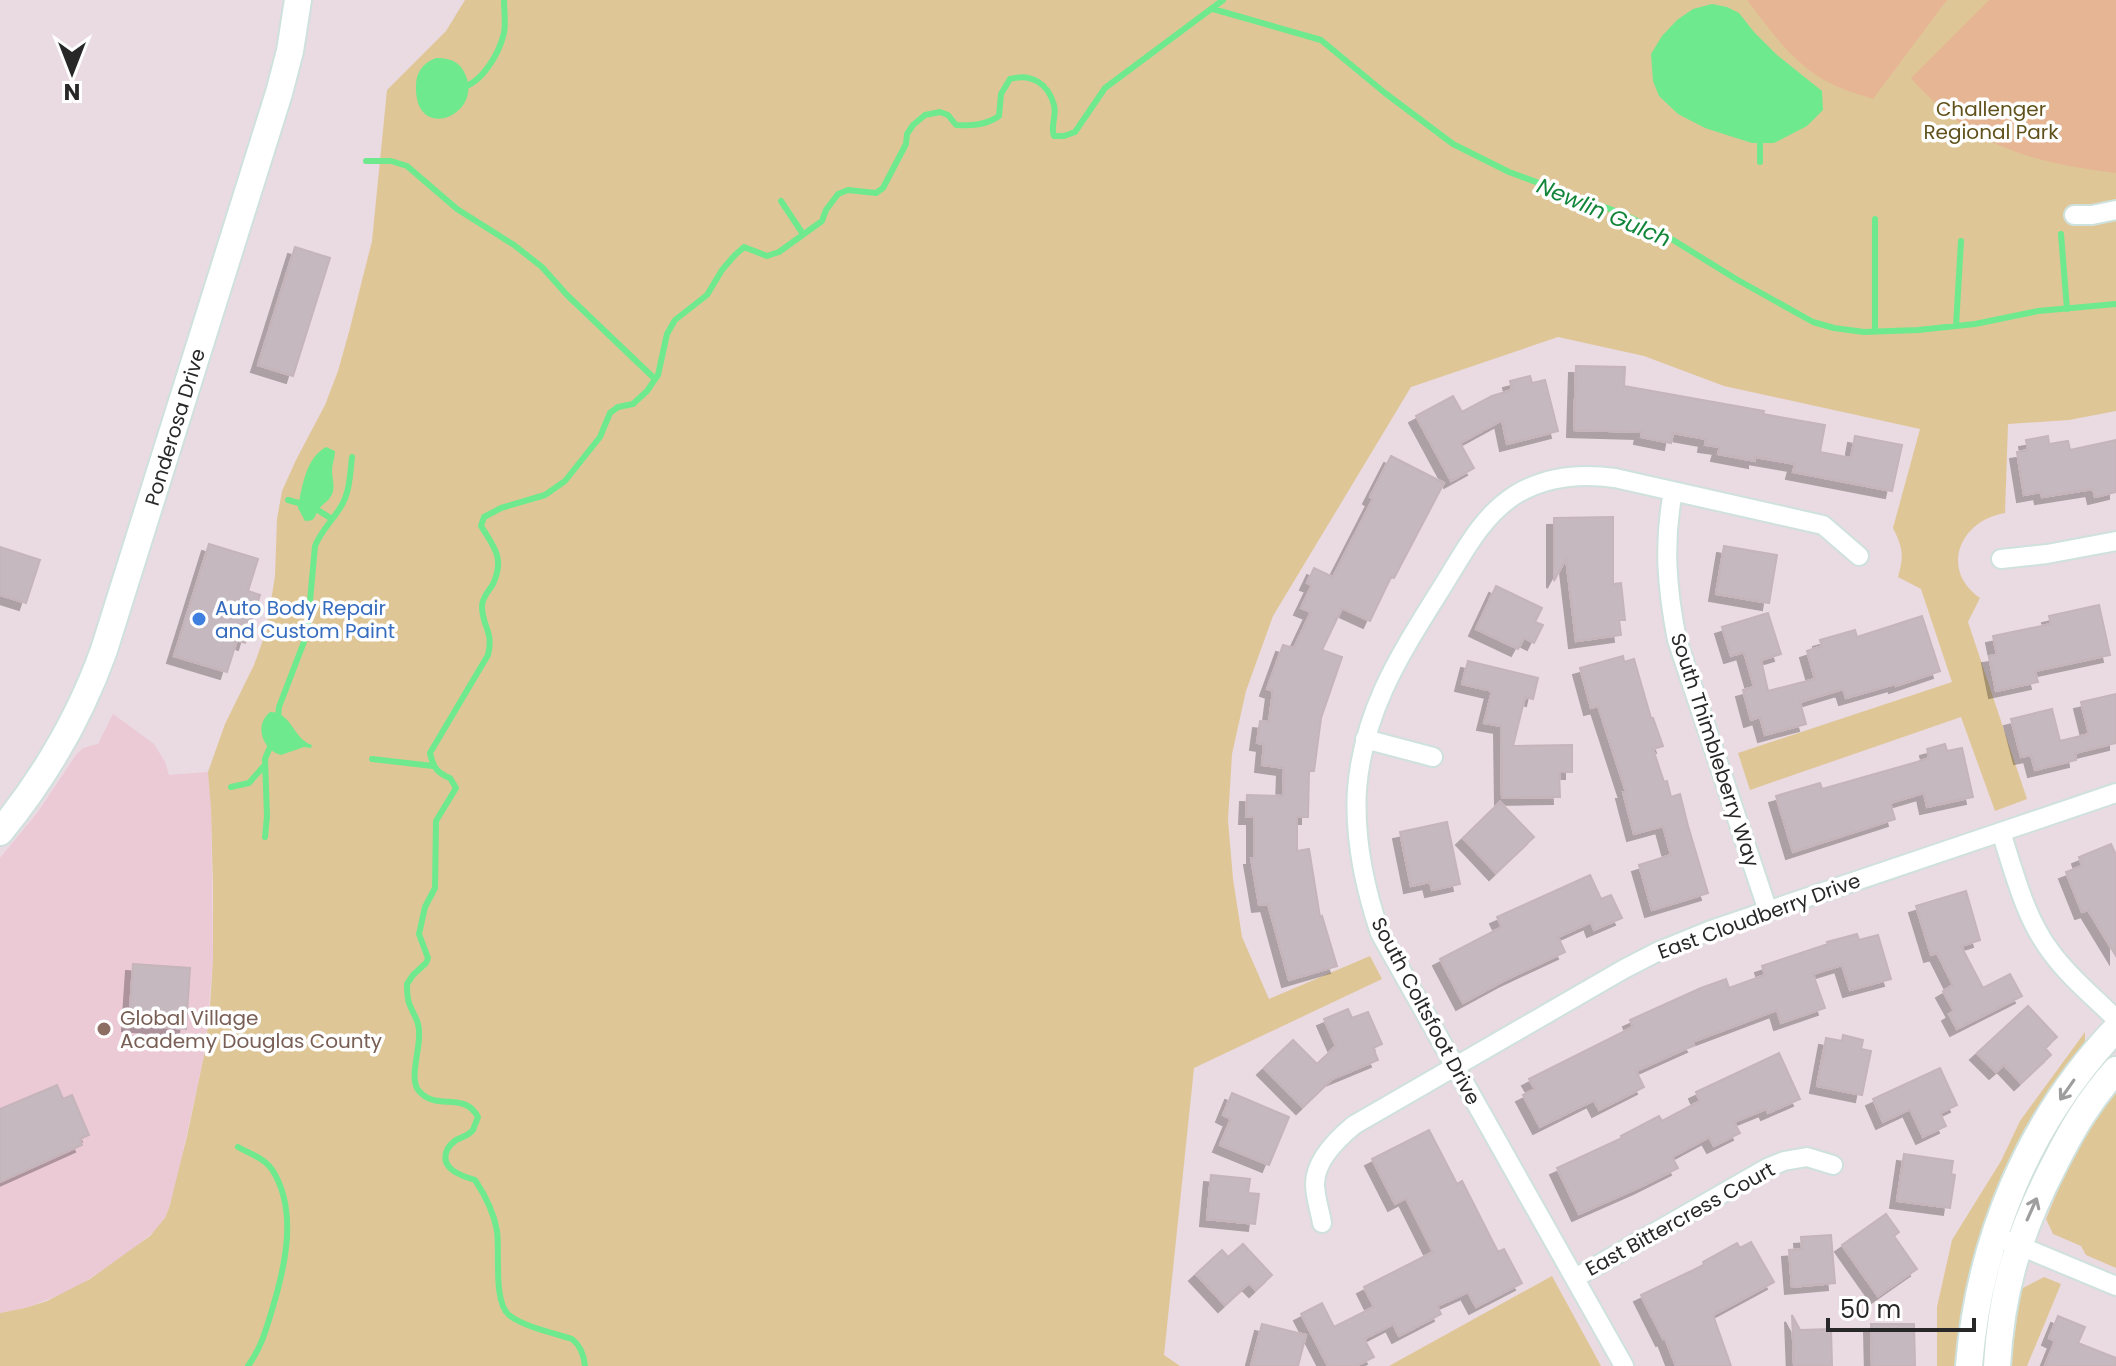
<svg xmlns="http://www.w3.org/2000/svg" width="2116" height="1366" font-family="Poppins,sans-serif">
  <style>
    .education { fill: #ebc9d5 }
    .green { fill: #dfc697 }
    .pitch { fill: #e6b593 }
    .water { fill: #6fe98e }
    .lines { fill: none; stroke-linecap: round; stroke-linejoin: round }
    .stream { stroke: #6fe98e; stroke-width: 6 }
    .building { fill: #c5b8be; stroke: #c5b4ba; stroke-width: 2; filter: url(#shadow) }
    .street-casing { stroke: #cfe1dd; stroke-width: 22 }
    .secondary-casing { stroke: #cfe1dd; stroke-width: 30 }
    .street { stroke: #fff; stroke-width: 18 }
    .secondary { stroke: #fff; stroke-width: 26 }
    .oneway { stroke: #9e9e9e }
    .shop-dot { fill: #3f7fe0; stroke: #fff; stroke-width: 3 }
    .education-dot { fill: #8d6e63; stroke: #fff; stroke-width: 3 }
    .labels { text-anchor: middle; stroke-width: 7; stroke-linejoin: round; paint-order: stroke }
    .park-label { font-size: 20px; fill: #61521c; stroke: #fff }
    .street-label { font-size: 20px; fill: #282828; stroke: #fff }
    .shop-label { font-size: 20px; fill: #366cbe; stroke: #fff; text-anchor: start }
    .education-label { font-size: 20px; fill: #785e54; stroke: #fff; text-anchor: start }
    .water-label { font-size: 22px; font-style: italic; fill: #128538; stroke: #fff }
  </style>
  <defs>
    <filter id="shadow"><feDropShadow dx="-7" dy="7" stdDeviation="0" flood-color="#0004"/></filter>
  </defs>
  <rect width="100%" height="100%" fill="#eadae1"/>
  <path class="education" d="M113 714 154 744 165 762 169 775 208 772 211 809 213 959 205 1051 174 1192 165 1218 158 1228 126 1255 70 1291 25 1308 0 1313V858L38 812 76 755 83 748 98 744Z"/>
  <path class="green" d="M465 0H2116V411L2069 420 2008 424 2005 513C1960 520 1939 570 1980 598L1968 622 2027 799 1995 811 1961 717 1750 790 1738 753 1952 682 1921 589 1898 577C1904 555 1903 548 1893 528L1920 429 1724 386 1644 356 1558 337 1411 387 1273 616 1246 691 1232 754 1228 820 1233 879 1242 937 1269 999 1370 956 1382 979 1194 1068 1164 1355 1180 1366H0V1313L25 1308 47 1301 90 1279 150 1236 165 1218 170 1205 187 1136 205 1051 210 1006 213 959V889L211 809 208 772 225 724 254 665 266 632 275 576 277 519 282 491 296 460 325 405 338 371 349 332 372 241 387 90 446 31Z
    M2085 1032V1046L2021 1140 1993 1200 1995 1207 1957 1366H1937V1307L1952 1240 2001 1161 2020 1121Z
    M2116 1082V1268L2086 1255 2081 1246 2053 1234 2046 1219 2058 1190 2055 1180Z
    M1552 1276 1601 1366H1389Z
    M2044 1277 2061 1284 2027 1366H2010L2021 1289Z"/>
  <path class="pitch" d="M1747 0H1947L1873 99C1858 94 1840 89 1826 81 1793 63 1769 29 1747 0Z
    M1989 0H2116V173C2031 163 1969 145 1911 78Z"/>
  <path class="water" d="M1712 4 1727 7 1739 13 1754 32 1777 55 1822 91 1823 110 1807 126 1774 143H1752L1733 137 1705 128 1678 114 1659 96 1653 81 1651 54 1662 36 1677 20 1693 9Z
    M436 58C447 58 457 60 463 70 489 113 414 146 416 86 416 72 423 63 436 58Z
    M326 447 335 451C335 458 332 464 332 470 332 479 336 488 331 496 328 502 322 504 318 510 314 518 315 521 305 521L298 508C302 486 306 458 326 447Z
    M270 712C292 712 293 739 312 745L311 748 304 747 281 755C262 750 254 725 270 712Z"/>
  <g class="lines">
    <path class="stream" d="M1213 9 1321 40 1385 93 1453 144 1509 172 1618 212 1657 230 1736 279 1813 322 1834 328 1864 332 1918 330 1975 324 2038 311 2116 304
      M461 88C482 83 499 54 504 33 506 23 504 11 504 0
      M1760 138V162
      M366 161H391L407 166 457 209 514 245 542 267 567 295 655 379
      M781 201 803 234
      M2061 234 2067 309
      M1956 326 1961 241
      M1875 331V219
      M288 500 313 507 332 519
      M278 718 279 707 307 634 315 546C321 531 332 521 340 508 350 493 350 474 352 457
      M372 759 433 766
      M231 787 249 783 263 767
      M265 837 267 816 265 759 270 747 274 744
      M238 1147C250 1154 265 1158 273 1171 298 1212 285 1267 272 1310 266 1330 261 1348 248 1366
      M585 1366C584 1355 581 1346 572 1339 554 1333 524 1327 509 1315 493 1302 500 1252 497 1231 494 1213 485 1195 475 1180 462 1176 439 1169 447 1150 449 1146 452 1143 456 1140 462 1137 468 1136 473 1130 474 1127 477 1120 478 1117 463 1090 437 1112 419 1091 409 1080 419 1053 419 1037 420 1020 414 1017 409 1003 407 997 407 990 407 984L413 975 426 963 428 958 419 934 425 907 435 888 436 821 456 788 450 778C437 773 433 767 430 753L488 655C494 631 482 627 482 606 482 597 489 591 493 584 505 558 494 547 481 526L484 517 501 508 545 495 565 481 600 437 610 413 618 407 633 404 647 391 658 375 667 334 675 320 707 295 722 270 734 256 744 247 767 256 779 252 822 221 826 210 838 194 848 190 876 193 883 188 906 144 907 134 913 125 925 115 940 112 948 115 956 125C972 126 986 125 999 116L1001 94 1010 79C1031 73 1048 83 1054 105 1057 116 1050 126 1054 136H1064L1075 132 1105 88 1223 0"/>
  </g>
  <path class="building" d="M295 247 330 258 293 376 258 365Z
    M1576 366 1625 367 1624 386 1764 411 1763 414 1825 425 1820 452 1851 458 1855 436 1902 445 1892 491 1793 472 1795 464 1755 457V461L1718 454 1720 447 1705 445 1706 439 1673 433 1671 443 1641 437 1642 432 1574 430Z
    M1530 376 1532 383 1545 380 1558 431 1507 444 1502 420 1460 443 1474 468 1451 481 1416 416 1453 396 1462 412 1492 396 1512 390 1510 381Z
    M2048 436 2049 444 2068 441 2070 450 2116 440V492L2095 497 2093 489 2042 497 2041 492 2024 495 2017 452 2028 450 2026 440Z
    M1391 456 1444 483 1394 578 1391 577 1370 621 1342 608 1322 650 1342 657 1321 718 1314 771H1309L1308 817H1297V851L1309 849 1320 917 1322 916 1337 966 1289 980 1268 904 1259 905 1251 858H1254V817H1246L1247 795 1283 796 1284 768 1262 765 1264 744 1257 743 1260 721 1269 722 1273 691 1267 689 1283 645 1294 648 1311 612 1301 608 1312 585 1307 583 1314 568 1333 577 1373 499 1370 497Z
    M1613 517V584L1621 583 1625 620H1619L1621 635 1576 641 1566 558 1554 581V518Z
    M209 544 258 559 248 591 260 595 245 643 237 640 227 672 174 656Z
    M1724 546 1777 555 1769 603 1716 594Z
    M0 547 40 560 26 603 0 595Z
    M1496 586 1542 608 1535 622 1543 625 1534 643 1524 638 1518 649 1476 629Z
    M2099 605 2110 655 2035 671 2038 682 1996 691 1989 656 1997 655 1993 636 2051 624 2049 616Z
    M1768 613 1781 654 1761 660 1768 691 1815 679 1807 651 1822 646 1820 640 1855 630 1857 637 1922 616 1940 671 1896 686 1895 684 1846 698 1843 689 1800 702 1806 724 1765 735 1760 717 1751 720 1743 690 1754 687 1744 652 1731 656 1722 627Z
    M1623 656 1624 662 1634 659 1651 718H1653L1663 746 1653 749 1664 782 1667 781 1671 797 1680 794 1688 826 1708 893 1652 910 1639 865 1671 855 1663 826 1634 834 1623 792H1626L1598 706 1591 708 1580 668Z
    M1468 661 1538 678 1533 699 1525 697 1513 746 1572 745V772H1559L1560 797 1502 798 1501 726 1484 723 1492 691 1462 684Z
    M2116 694V743L2075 753 2076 760 2035 770 2031 755 2021 757 2011 719 2052 709 2060 741 2089 734 2081 702Z
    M1945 744 1947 751 1962 748 1973 797 1927 807 1924 793 1890 803 1895 819 1793 852 1776 796 1820 783 1822 789 1917 762 1929 758 1927 749Z
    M1500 802 1534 837 1496 873 1463 838Z
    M1447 822 1460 884 1432 890 1430 882 1411 886 1400 832Z
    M2111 844 2116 855V956L2088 910 2082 912 2066 872 2082 866 2079 857Z
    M1590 875 1601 899 1611 895 1622 918 1594 930 1591 922 1558 937 1565 952 1505 980 1463 1003 1440 959 1502 927 1497 917Z
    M1966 891 1980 940 1961 946 1983 988 2010 974 2022 996 1957 1029 1949 1014 1954 1011 1943 991 1953 985 1937 953 1931 955 1916 906Z
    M1857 934 1859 940 1878 935 1891 979 1850 990 1842 965 1813 974 1825 1008 1781 1023 1777 1010 1692 1042 1694 1045 1636 1071 1644 1087 1599 1110 1594 1100 1540 1127 1523 1095 1535 1089 1529 1079 1633 1027 1630 1020 1701 988 1726 979 1729 988 1765 975 1762 966 1828 944 1827 942Z
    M133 964 190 968 186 1029 129 1024Z
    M2028 1006 2057 1037 2045 1048 2051 1055 2021 1083 2004 1065 1996 1072 1977 1053Z
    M1348 1009 1352 1018 1368 1012 1382 1044 1373 1048 1378 1060 1332 1079 1303 1107 1264 1068 1293 1040 1317 1064 1336 1046 1324 1019Z
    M1843 1035 1863 1040 1861 1049 1871 1051 1862 1095 1817 1086 1826 1038 1842 1041Z
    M1779 1053 1800 1099 1768 1113 1766 1109 1734 1122 1740 1133 1714 1146 1709 1137 1672 1157 1678 1168 1640 1187 1579 1214 1557 1168 1622 1138 1621 1136 1659 1116 1662 1121 1700 1101 1696 1092Z
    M1940 1068 1957 1105 1940 1113 1946 1126 1923 1137 1910 1109 1883 1122 1873 1099Z
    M57 1085 63 1099 72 1095 89 1135 80 1139 82 1145 0 1182V1109Z
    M1232 1093 1289 1117 1269 1165 1220 1145 1231 1119 1223 1115Z
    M1429 1130 1457 1184 1462 1181 1498 1252 1504 1249 1522 1283 1476 1307 1468 1292 1437 1306 1441 1314 1399 1336 1393 1324 1364 1339 1374 1357 1356 1366H1328L1301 1314 1322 1303 1334 1327 1374 1307 1364 1287 1433 1252 1406 1198 1395 1204 1372 1159Z
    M1904 1154 1953 1161 1951 1174 1955 1175 1950 1208 1897 1201Z
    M1211 1175 1250 1179 1248 1193 1259 1194 1255 1224 1207 1219Z
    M1886 1214 1899 1232 1894 1236 1917 1269 1878 1296 1842 1245Z
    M1831 1235 1835 1283 1792 1287 1789 1250 1802 1249 1801 1237Z
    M1751 1242 1774 1282 1713 1315 1731 1366H1676L1665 1338 1663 1339 1641 1295 1704 1265 1703 1262 1737 1243 1740 1248Z
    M1243 1244 1272 1275 1256 1290 1249 1283 1225 1305 1196 1274 1222 1250 1228 1257Z
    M1792 1315 1800 1330 1831 1329 1832 1366 1794 1365Z
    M2058 1316 2085 1327 2078 1343 2116 1358V1366H2045L2055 1341 2049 1338Z
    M1262 1324 1306 1335 1298 1366H1251Z
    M1871 1324H1914L1915 1366H1872Z"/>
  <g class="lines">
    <g class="street-casing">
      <path id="street" d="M2074 215H2092L2116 210
        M1673 492C1663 543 1667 589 1677 640L1768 911
        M2001 559 2047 554 2116 541
        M1365 739 1433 757
        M2001 832C2014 872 2025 918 2051 952 2069 977 2094 997 2116 1019
        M1322 1223C1320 1211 1315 1197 1315 1184 1315 1161 1337 1139 1354 1125L1624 969 1657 952 1711 930 2116 793
        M2008 1241 2116 1286
        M1575 1278 1767 1168 1784 1161 1807 1157 1833 1165
        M1624 1366 1380 933C1364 886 1354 838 1357 789 1364 707 1402 652 1444 584 1464 552 1482 516 1515 495 1546 476 1580 473 1615 478L1823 525 1859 556"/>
    </g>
    <g class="secondary-casing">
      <path id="secondary" d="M0 832C45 777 80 717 104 650L279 93 290 51 298 0
        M1969 1366C1979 1241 2029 1120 2116 1029
        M1997 1366C2001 1291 2019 1233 2053 1167 2071 1131 2089 1100 2116 1070"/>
    </g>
    <use href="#street" class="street"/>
    <use href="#secondary" class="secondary"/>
  </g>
  <defs><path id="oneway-shaft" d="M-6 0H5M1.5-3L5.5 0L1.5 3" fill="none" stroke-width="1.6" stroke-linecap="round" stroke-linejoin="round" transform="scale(2)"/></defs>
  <g class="oneway">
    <use href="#oneway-shaft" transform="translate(2067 1090) rotate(125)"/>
    <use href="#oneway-shaft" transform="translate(2032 1209) rotate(-66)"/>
  </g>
  <circle class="shop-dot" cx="199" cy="619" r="8"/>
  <circle class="education-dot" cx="104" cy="1029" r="8"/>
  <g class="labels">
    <g class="park-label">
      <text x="1991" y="116">Challenger<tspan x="1991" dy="23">Regional Park</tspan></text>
    </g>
    <g class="street-label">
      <text transform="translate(175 427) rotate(-73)" y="7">Ponderosa Drive</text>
      <text transform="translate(1715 750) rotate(72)" y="7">South Thimbleberry Way</text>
      <text transform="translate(1759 916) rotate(-20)" y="7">East Cloudberry Drive</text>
      <text transform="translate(1426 1011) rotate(62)" y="7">South Coltsfoot Drive</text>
      <text transform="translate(1680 1219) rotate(-29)" y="7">East Bittercress Court</text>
    </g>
    <g class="shop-label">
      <text x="215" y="615">Auto Body Repair<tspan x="215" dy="23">and Custom Paint</tspan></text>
    </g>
    <g class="education-label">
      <text x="120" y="1025">Global Village<tspan x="120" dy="23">Academy Douglas County</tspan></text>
    </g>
    <g class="water-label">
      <text transform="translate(1604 212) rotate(23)" y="8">Newlin Gulch</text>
    </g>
  </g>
  <g transform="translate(72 72) rotate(180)" stroke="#ffffff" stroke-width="6" paint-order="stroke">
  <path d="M0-6L14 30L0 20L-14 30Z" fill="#282828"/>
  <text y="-12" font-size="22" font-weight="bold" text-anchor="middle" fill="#282828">N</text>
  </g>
  <path d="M1828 1318v12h146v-12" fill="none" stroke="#282828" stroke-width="4"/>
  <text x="1840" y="1318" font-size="24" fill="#282828" stroke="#ffffff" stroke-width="6" paint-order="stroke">50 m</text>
</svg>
